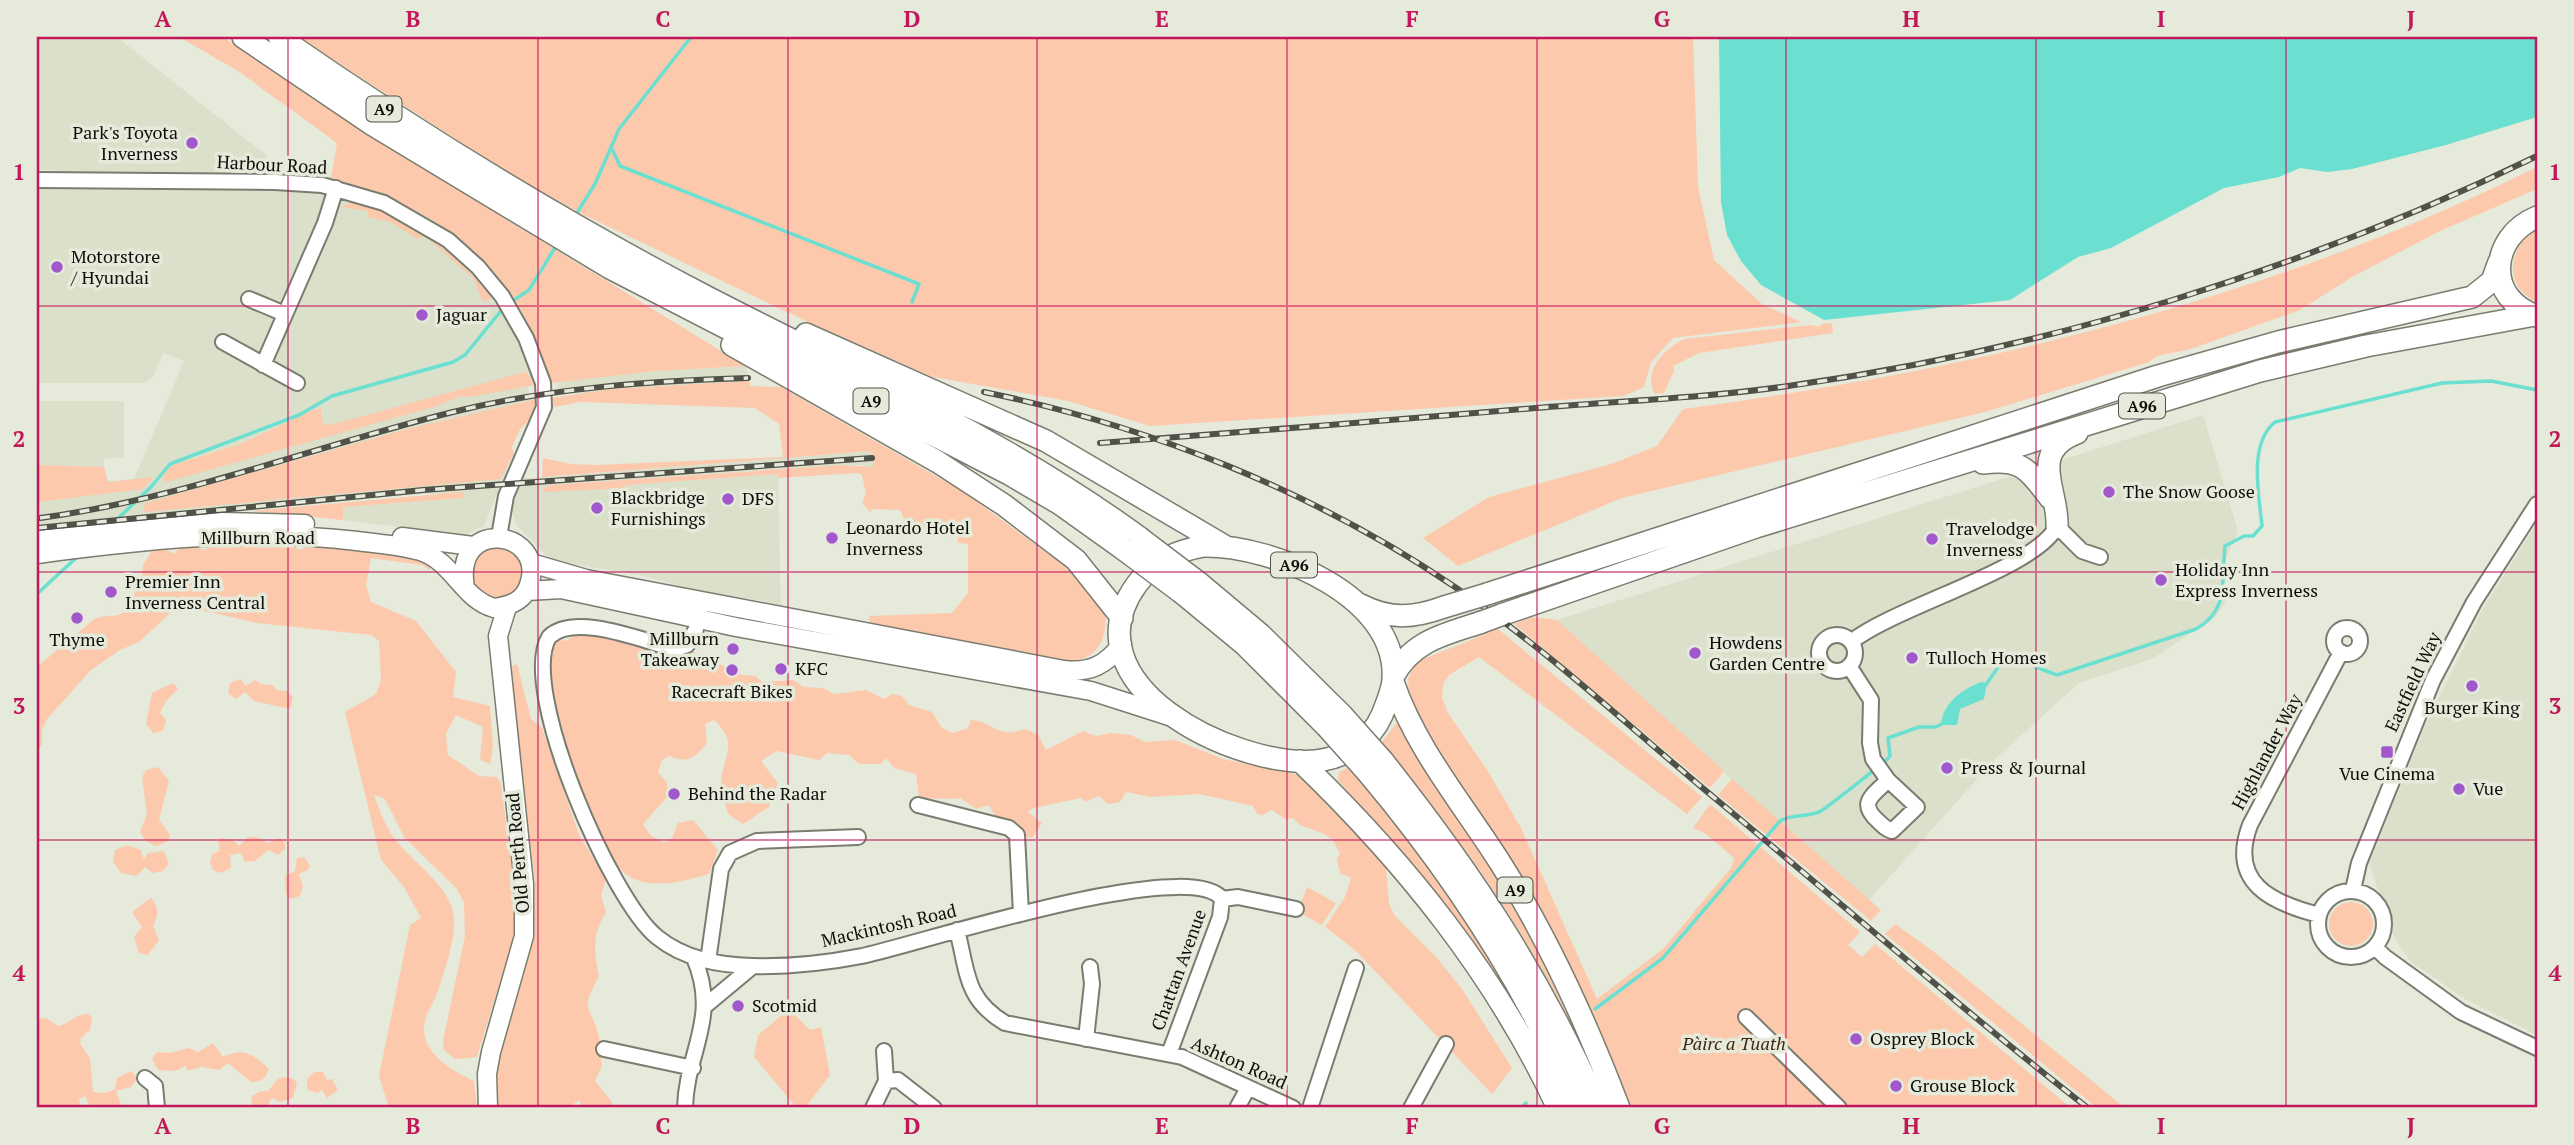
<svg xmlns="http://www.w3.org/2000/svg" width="2574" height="1145" font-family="'PT Serif',serif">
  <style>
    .built { fill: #dbe0ca; fill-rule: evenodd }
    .green { fill: #fcc9ac }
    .water { fill: #6be0d1 }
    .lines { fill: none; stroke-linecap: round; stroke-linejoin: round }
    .stream { stroke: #6be0d1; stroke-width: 3.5 }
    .minor-casing { stroke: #797c6f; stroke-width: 18 }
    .major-casing { stroke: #797c6f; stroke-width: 21 }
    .highway-casing { stroke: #797c6f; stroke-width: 24 }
    .minor { stroke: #fff; stroke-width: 14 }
    .major { stroke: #fff; stroke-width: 18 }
    .highway { stroke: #fff; stroke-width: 21 }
    .rail-casing { stroke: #505149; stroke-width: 6 }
    .rail { stroke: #e6eadb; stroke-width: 3.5; stroke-dasharray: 10; stroke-linecap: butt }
    .highway-bridge-casing { stroke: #797c6f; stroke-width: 24; stroke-linecap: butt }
    .highway-bridge { stroke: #fff; stroke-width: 21 }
    .grid { fill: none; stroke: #c2185b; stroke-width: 2; stroke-opacity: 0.55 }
    .poi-dot { fill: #a158cc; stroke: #e6eadb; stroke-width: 2.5 }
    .labels { text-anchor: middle; stroke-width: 7; stroke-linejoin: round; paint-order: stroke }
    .shield { fill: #e6eadb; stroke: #4f5149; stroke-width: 2 }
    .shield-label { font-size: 16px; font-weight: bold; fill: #0e0f0a }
    .poi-label { font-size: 18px; fill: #0e0f0a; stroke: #e6eadb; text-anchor: start }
    .street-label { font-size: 18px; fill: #0e0f0a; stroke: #e6eadb }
    .park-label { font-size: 18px; font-style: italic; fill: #442512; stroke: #e6eadb }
    .neatline { fill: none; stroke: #c2185b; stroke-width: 2.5 }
    .grid-label { font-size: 23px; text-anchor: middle; font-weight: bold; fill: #c2185b }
  </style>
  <rect width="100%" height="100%" fill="#e6eadb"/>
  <path class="built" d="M37 37H117L267 156V173L69 172 37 169Z
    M37 189 307 191 379 210 415 227 448 251 476 277 507 320 524 352 535 385 528 387 529 399H535L510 449 506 471 484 526 464 535 343 520V507L463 498 433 493 252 509 37 533V480L133 481 184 361 163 353 154 376 145 383H37ZM313 410 323 412 320 420 323 424 182 462 240 444Z
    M746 366 749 381 559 395 557 382 656 371Z
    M37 401H124V457L104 459V467L37 465Z
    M2203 415 2238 531 2221 570 2226 601 2215 617 2152 659 2079 683 1994 760 1869 900 1797 839 1557 620Z
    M872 451 873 468 861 465 825 466 550 485 625 488V485L778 474 781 611 768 602 744 598 730 600 644 576 551 560 517 526 512 511 521 474 527 478 558 476Z
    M2537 523V1035L2465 999 2411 962 2396 941 2369 864 2425 726 2482 610Z"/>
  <path class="green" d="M179 37H223L376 140 746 366 656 371 552 383C539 354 530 321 512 295 467 230 404 199 331 178L337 143 238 71Z
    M298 37H1693L1698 187 1714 260 1762 304 1801 322 1673 338 1651 362 1644 387 1624 396 1150 426 1068 401 933 377 812 324 582 214 507 172Z
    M2537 167V189L2440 231 2352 277 2300 310 2191 349 2157 356 2149 362 1985 412 1622 498 1458 566 1423 538 1489 497 1611 464 1657 446 1683 409C1977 370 2271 299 2537 167Z
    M353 201C410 217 455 252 492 298L483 302 473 278 425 236 417 239 391 222 367 217 368 211 341 207Z
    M2537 229V302C2502 287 2508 246 2537 229Z
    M1832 323 1833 333 1699 353 1673 366 1674 371 1664 393 1655 394C1642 372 1665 348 1684 339L1810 325 1820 327 1821 324Z
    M525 372 534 379 535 385 470 397 461 396 437 406 166 482 162 478 170 466 240 444 313 410 321 408 323 424 330 425Z
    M749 381 750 386 781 387 962 491 1065 566 1095 598 1105 613C1108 635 1099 657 1075 661L870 625 869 616 952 613 968 593V544L958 543 957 535 906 536V524L900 510 873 509 870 512 862 503 866 494 862 475 858 473 778 478V474L626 485 625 488 545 492 543 489 550 485 843 465 873 467 872 451 542 477 543 458 571 464 595 465 783 457 779 424 755 408 581 402 554 407 551 398 612 389Z
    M537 399 534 415 520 429 512 447 514 454 500 479 145 512 143 508 146 503 407 429Z
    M37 465 104 467 108 482 153 477 143 489 37 502Z
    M461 492 464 493 463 498 343 507V520L251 511Z
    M224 541 292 544 299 550C333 537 399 552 432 564L429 570 422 565 371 558 366 585 371 602 416 621 456 672 453 697 490 706 493 746 490 764 480 760 483 727 456 715 446 734 448 755 479 776 497 777 501 784 515 892 513 939 477 1057 455 1059 444 1050 443 1041 465 936 464 903 457 889 404 837 385 799 374 795C379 809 385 826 394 838 412 862 452 887 454 918 456 938 443 977 436 996 433 1004 427 1012 425 1021 418 1052 451 1070 474 1081L477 1108H389L379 1076 410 925 421 918 404 887 381 860 345 712 376 694 381 680 379 641 371 635 257 623 179 605 139 642 120 650 91 670 47 719 42 729V746L37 749V667L93 620C103 614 111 618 121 614 130 610 144 573 143 564L155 547 164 548 174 554C182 543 192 545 204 550Z
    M471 573a26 26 0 1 1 52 0a26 26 0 1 1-52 0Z
    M1532 617 1557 620 1724 771 1710 788 1514 624Z
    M1498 629 1702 797 1687 814 1479 657 1449 675 1443 684 1442 697 1448 713 1489 773 1521 828 1597 999 1663 949 1731 868 1734 858 1706 834 1693 828 1710 804 1860 932 1848 945 1862 957 1875 944 2071 1108H1631L1597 1025 1593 1027 1433 748 1409 698 1408 679 1416 662Z
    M578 632 609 636 627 645 690 650 743 675 755 676 762 682 793 680 804 687 823 688 834 694 866 690 884 699 892 694 902 696 909 705 932 712 942 728 953 733 968 728 971 720C996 722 995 739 1026 729L1038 735 1046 750 1083 731 1096 736 1111 733 1131 735 1145 742 1175 740 1223 759 1307 777 1327 806 1351 820 1386 868 1389 904 1395 916 1437 958 1462 989 1512 1068 1492 1094 1354 949 1325 927 1345 897 1351 878 1340 873 1337 860 1340 853 1332 839 1324 834 1300 825 1293 818 1285 819 1272 810 1262 815 1257 814 1253 806 1199 794 1151 797 1126 792 1120 802 1108 804 1099 796 1086 802 1081 798 1034 808 1028 812 1042 823 1032 838 1023 837 1014 821 997 819 989 805 976 809 960 798C957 800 924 798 919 797L916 774 894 768 886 758 881 764H859L849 755 827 753 819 760 777 751 761 761 778 783 769 807 743 824 728 814C726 805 721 795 721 786 721 757 741 744 714 720L705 724 707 743C695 758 688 764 669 756L662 760 658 772 667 783V797L643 824 650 835 665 843 672 838 678 823 693 820 718 850 709 874C684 881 655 890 630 877 599 861 554 728 548 692 546 678 549 663 549 649L558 639 566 641Z
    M517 664 531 719 542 728 579 835 606 879 601 895 606 912C592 935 594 951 599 976 581 1010 588 1001 598 1033 601 1043 599 1055 602 1066L595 1081 612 1102 611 1108H583L579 1100 568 1108H498L497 1058 531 949 535 878 516 746 512 666Z
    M241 679 245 686 255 680 261 684 273 685 276 690 287 691 293 697 290 709 254 701 245 692 236 699 228 693 230 683Z
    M173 683 178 689 166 701 160 713 166 720 163 731 153 733 146 724 152 693Z
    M1400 719 1457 808 1568 998 1607 1108C1595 1081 1585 1052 1572 1025 1521 923 1454 829 1381 743Z
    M158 767 169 781 159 820 170 835 167 842 156 846 146 841 140 832 147 814 142 777 146 770Z
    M1349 767C1429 856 1490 958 1551 1061L1349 800 1352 797 1338 780 1339 772Z
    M1732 779 1881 910 1871 921 1718 795Z
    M248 837H257L267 843 280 838 285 843V849L278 855 269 850 255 861 245 862 241 853 230 855 231 868 221 873 213 870 210 863 212 854 220 851 218 841 221 838 234 841 239 846Z
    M127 845 141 850 143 860 148 853 164 851 169 864 163 871 153 873 145 867 137 876 121 873 113 862 115 850Z
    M304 857 310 866 308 870 299 874 303 886 300 896 290 899 286 894 285 876 295 871 297 858Z
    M1307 887 1336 903 1322 925 1298 912Z
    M151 898C159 908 159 914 153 926L159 940 148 955 139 953 134 937 142 927 132 912Z
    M2329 924a22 22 0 1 1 44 0a22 22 0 1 1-44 0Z
    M1895 924 1934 952 2125 1108H2097L1885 934Z
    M792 1012 810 1030 821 1027 830 1075 805 1108H797L754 1057 758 1035 785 1013Z
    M88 1014 92 1018 90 1030 81 1038 80 1043 90 1059 93 1092 105 1093 115 1089 117 1078 131 1071 137 1078 131 1087 116 1091 121 1104 118 1108H91L85 1096 79 1099 81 1108H37V1019L46 1018 58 1026C70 1024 74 1014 88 1014Z
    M213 1043 223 1057C243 1047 253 1054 269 1069 265 1079 262 1082 251 1082L228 1063 219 1070 201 1067 188 1071 185 1066 175 1071 158 1070 152 1059 157 1052 170 1053 189 1048 198 1052Z
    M314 1072H323L327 1080 332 1079 338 1090 327 1098 322 1090 318 1093 307 1090V1079Z
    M285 1077 294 1079 297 1084 293 1098 280 1102 272 1098 266 1108H256L251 1102 252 1096 261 1091H268L278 1079Z"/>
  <path class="water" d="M1719 37H2537V117L2446 145 2352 169 2327 172 2300 168 2279 177 2224 188 2111 248 2078 257 2010 300 1824 320 1761 285 1741 261 1727 235 1721 202Z
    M1981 682 1987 683 1984 699 1960 709 1957 725H1941C1943 703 1961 690 1981 682Z"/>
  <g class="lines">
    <path class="stream" d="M611 147 620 166 919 284 912 302
      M575 216 595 184 619 129 691 37
      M511 302 529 290 558 243
      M111 525 151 487 170 464 299 415 332 396 453 362 465 355 505 306
      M37 594 77 557
      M1985 686 2001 663 2017 660 2057 675 2196 629C2230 610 2221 581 2225 546L2244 536H2253L2262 526C2259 495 2248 444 2275 422L2442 383 2491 381 2537 390
      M1883 764 1890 756 1888 738 1919 727H1936L1945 722
      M1595 1009 1663 958 1780 821C1792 814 1806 817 1819 812 1825 810 1866 776 1877 768
      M1522 1108 1526 1103"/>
    <g class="minor-casing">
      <path id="minor" d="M37 180 275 182 322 185 384 203 448 240 478 267 502 296 526 338 543 383 544 407 506 496 499 537
        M249 299 285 314
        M223 342 297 383
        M263 365 325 223 336 188
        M667 603 700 612 696 629 687 645 675 649C643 641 575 612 549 637 518 689 612 901 657 937 684 959 718 965 752 966 789 967 826 963 862 956 919 944 1188 855 1222 899
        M2334 641a13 13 0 1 1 26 0a13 13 0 1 1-26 0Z
        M1819 653a18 18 0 1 1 36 0a18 18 0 1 1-36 0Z
        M1851 642C1896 606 2036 569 2057 526L2082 551 2100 557
        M1849 666 1871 700 1870 743 1873 759 1888 780 1917 807 1892 831C1886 829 1883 826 1878 821 1857 802 1874 795 1888 780
        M918 805 1009 828 1017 835 1021 914
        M2353 890 2359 863 2433 680 2474 602 2537 504
        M2318 924a33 33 0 1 1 66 0a33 33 0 1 1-66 0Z
        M1222 899 1238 897 1296 909
        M2319 915C2272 903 2228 883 2250 825L2341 652
        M957 930C968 973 965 999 1005 1023L1182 1057 1293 1108
        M2375 947 2385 957 2461 1012 2537 1048
        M708 961 721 869 730 853 757 841 858 837
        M705 1006 753 966
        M1746 1017 1839 1108
        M1086 1039 1092 984 1090 967
        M604 1049 693 1068
        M1169 1054 1220 917 1222 899
        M145 1078 155 1086 157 1108
        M886 1081 898 1080 934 1108
        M685 1108C686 1052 720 1018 694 958
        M873 1108 886 1081 884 1051
        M1237 1108 1248 1088
        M1310 1108 1356 968
        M1411 1108 1446 1044"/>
    </g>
    <g class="major-casing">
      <path id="major" d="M402 537 473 546
        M37 540 221 522 305 524
        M37 554C143 540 250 528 357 541 378 544 400 545 420 551 453 561 462 599 494 608 510 606 524 601 529 585 548 530 452 515 465 588
        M531 563 586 579 1064 670C1090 673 1106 665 1122 644
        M527 591 561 589 736 627 1091 691 1169 716
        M488 1108 487 1074 491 1052 524 936V884L498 636 507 607"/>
    </g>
    <g class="highway-casing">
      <path id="highway" d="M243 37 373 125 610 268 1009 474 1060 504 1123 549
        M279 37C416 132 559 220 707 297 854 373 1007 440 1140 538
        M2537 217C2489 237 2485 299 2537 316
        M806 334 1046 441 1223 545
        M732 345 938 462 1004 505 1076 560 1122 618
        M1983 463C2023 458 2028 470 2050 498
        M2057 526C2059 491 2027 452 2077 433
        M1204 546C1272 545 1399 596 1393 680 1392 691 1386 705 1382 715 1370 742 1345 758 1316 761 1234 768 1064 684 1137 584 1154 561 1175 551 1204 546Z
        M1198 582 1260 634 1342 715
        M1182 593 1245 645 1327 727
        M1487 594 2158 376 2278 342 2472 297 2492 281 2499 262
        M1361 605C1390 620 1414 618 1444 607
        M1501 615 1756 527 2260 371 2366 346 2535 315
        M1393 677C1412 640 1446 634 1482 622
        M1393 682C1416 749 1463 804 1501 864 1549 940 1587 1024 1619 1108
        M1300 761C1406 863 1496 975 1558 1108
        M1383 761C1471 872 1542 978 1598 1108
        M1368 773C1452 873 1527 986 1577 1108"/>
    </g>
    <use href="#minor" class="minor"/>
    <use href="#major" class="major"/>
    <use href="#highway" class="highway"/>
    <g class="rail-casing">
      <path id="rail" d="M984 392C1149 426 1311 490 1452 585 1546 648 1629 727 1717 800 1840 902 1961 1009 2088 1108
        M1100 443C1245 432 1391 420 1536 408 1620 401 1705 398 1788 386 2046 350 2303 270 2537 156
        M40 518C182 499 315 446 453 412 550 388 648 381 748 378
        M37 528 423 490 872 458"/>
    </g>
    <use href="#rail" class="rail"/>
    <g class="highway-bridge-casing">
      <path id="highway-bridge" d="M1140 538 1198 582
        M1123 549 1182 593
        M1444 607 1487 594
        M1482 622 1501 615
        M1342 715 1383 761
        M1327 727 1368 773"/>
    </g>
    <use href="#highway-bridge" class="highway-bridge"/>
  </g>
  <path class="grid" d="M288 37V1108M538 37V1108M788 37V1108M1037 37V1108M1287 37V1108M1537 37V1108M1786 37V1108M2036 37V1108M2286 37V1108M37 306H2537M37 572H2537M37 840H2537"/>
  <g class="poi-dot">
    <circle cx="192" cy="143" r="7"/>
    <circle cx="57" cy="267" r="7"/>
    <circle cx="422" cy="315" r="7"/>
    <circle cx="2109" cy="492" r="7"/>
    <circle cx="728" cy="499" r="7"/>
    <circle cx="597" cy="508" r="7"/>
    <circle cx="832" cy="538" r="7"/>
    <circle cx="1932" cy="539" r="7"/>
    <circle cx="2161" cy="580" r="7"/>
    <circle cx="111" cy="592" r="7"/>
    <circle cx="77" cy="618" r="7"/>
    <circle cx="733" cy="649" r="7"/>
    <circle cx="1695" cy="653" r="7"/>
    <circle cx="1912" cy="658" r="7"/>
    <circle cx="781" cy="669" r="7"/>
    <circle cx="732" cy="670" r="7"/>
    <circle cx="2472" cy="686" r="7"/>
    <rect x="2380" y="745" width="14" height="14" rx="3.5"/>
    <circle cx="1947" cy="768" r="7"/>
    <circle cx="2459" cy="789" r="7"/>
    <circle cx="674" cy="794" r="7"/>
    <circle cx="738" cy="1006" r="7"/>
    <circle cx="1856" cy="1039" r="7"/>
    <circle cx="1896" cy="1086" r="7"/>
  </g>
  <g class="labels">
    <g class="shield">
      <rect x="366.5" y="96.5" width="35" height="25" rx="5"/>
      <rect x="853.5" y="388.5" width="35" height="25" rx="5"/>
      <rect x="2119" y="393.5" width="46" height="25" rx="5"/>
      <rect x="1271" y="552.5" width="46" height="25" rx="5"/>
      <rect x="1497.5" y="877.5" width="35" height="25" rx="5"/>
    </g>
    <g class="shield-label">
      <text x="384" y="115">A9</text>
      <text x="871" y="407">A9</text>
      <text x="2142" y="412">A96</text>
      <text x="1294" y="571">A96</text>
      <text x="1515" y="896">A9</text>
    </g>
    <g class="poi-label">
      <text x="178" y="139" text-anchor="end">Park's Toyota<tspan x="178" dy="21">Inverness</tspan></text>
      <text x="71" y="263">Motorstore<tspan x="71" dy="21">/ Hyundai</tspan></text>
      <text x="436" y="321">Jaguar</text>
      <text x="2123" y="498">The Snow Goose</text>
      <text x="611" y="504">Blackbridge<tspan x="611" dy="21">Furnishings</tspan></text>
      <text x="742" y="505">DFS</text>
      <text x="846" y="534">Leonardo Hotel<tspan x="846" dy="21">Inverness</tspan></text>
      <text x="1946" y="535">Travelodge<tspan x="1946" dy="21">Inverness</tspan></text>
      <text x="2175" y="576">Holiday Inn<tspan x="2175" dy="21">Express Inverness</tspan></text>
      <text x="125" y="588">Premier Inn<tspan x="125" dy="21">Inverness Central</tspan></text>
      <text x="719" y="645" text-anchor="end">Millburn<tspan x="719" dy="21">Takeaway</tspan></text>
      <text x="77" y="646" text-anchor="middle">Thyme</text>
      <text x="1709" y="649">Howdens<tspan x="1709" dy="21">Garden Centre</tspan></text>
      <text x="1926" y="664">Tulloch Homes</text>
      <text x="795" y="675">KFC</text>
      <text x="732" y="698" text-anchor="middle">Racecraft Bikes</text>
      <text x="2472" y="714" text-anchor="middle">Burger King</text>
      <text x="1961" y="774">Press &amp; Journal</text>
      <text x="2387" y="780" text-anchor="middle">Vue Cinema</text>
      <text x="2473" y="795">Vue</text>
      <text x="688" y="800">Behind the Radar</text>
      <text x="752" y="1012">Scotmid</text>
      <text x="1870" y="1045">Osprey Block</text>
      <text x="1910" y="1092">Grouse Block</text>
    </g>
    <g class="street-label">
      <text transform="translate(272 165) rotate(3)" y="6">Harbour Road</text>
      <text x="258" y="544">Millburn Road</text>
      <text transform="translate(2413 682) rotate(-65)" y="6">Eastfield Way</text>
      <text transform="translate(2267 752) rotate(-62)" y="6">Highlander Way</text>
      <text transform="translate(518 853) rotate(-95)" y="6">Old Perth Road</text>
      <text transform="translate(889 926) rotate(-13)" y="6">Mackintosh Road</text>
      <text transform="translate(1179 970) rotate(-70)" y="6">Chattan Avenue</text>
      <text transform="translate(1239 1063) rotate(24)" y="6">Ashton Road</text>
    </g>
    <g class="park-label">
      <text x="1734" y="1050">Pàirc a Tuath</text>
    </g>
  </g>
  <rect width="2574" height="1145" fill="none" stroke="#e6eadb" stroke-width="77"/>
  <rect x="38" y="38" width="2498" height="1068" class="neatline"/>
  <g class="grid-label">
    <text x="163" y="27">A</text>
    <text x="413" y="27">B</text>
    <text x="663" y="27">C</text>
    <text x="912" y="27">D</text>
    <text x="1162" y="27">E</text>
    <text x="1412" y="27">F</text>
    <text x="1662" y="27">G</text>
    <text x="1911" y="27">H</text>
    <text x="2161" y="27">I</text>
    <text x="2411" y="27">J</text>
    <text x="19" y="180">1</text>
    <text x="2555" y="180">1</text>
    <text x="19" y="447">2</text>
    <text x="2555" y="447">2</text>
    <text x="19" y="714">3</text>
    <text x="2555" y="714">3</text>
    <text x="19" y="981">4</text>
    <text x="2555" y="981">4</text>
    <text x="163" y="1134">A</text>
    <text x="413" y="1134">B</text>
    <text x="663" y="1134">C</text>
    <text x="912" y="1134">D</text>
    <text x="1162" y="1134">E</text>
    <text x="1412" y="1134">F</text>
    <text x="1662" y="1134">G</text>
    <text x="1911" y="1134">H</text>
    <text x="2161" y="1134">I</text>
    <text x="2411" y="1134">J</text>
  </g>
</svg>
